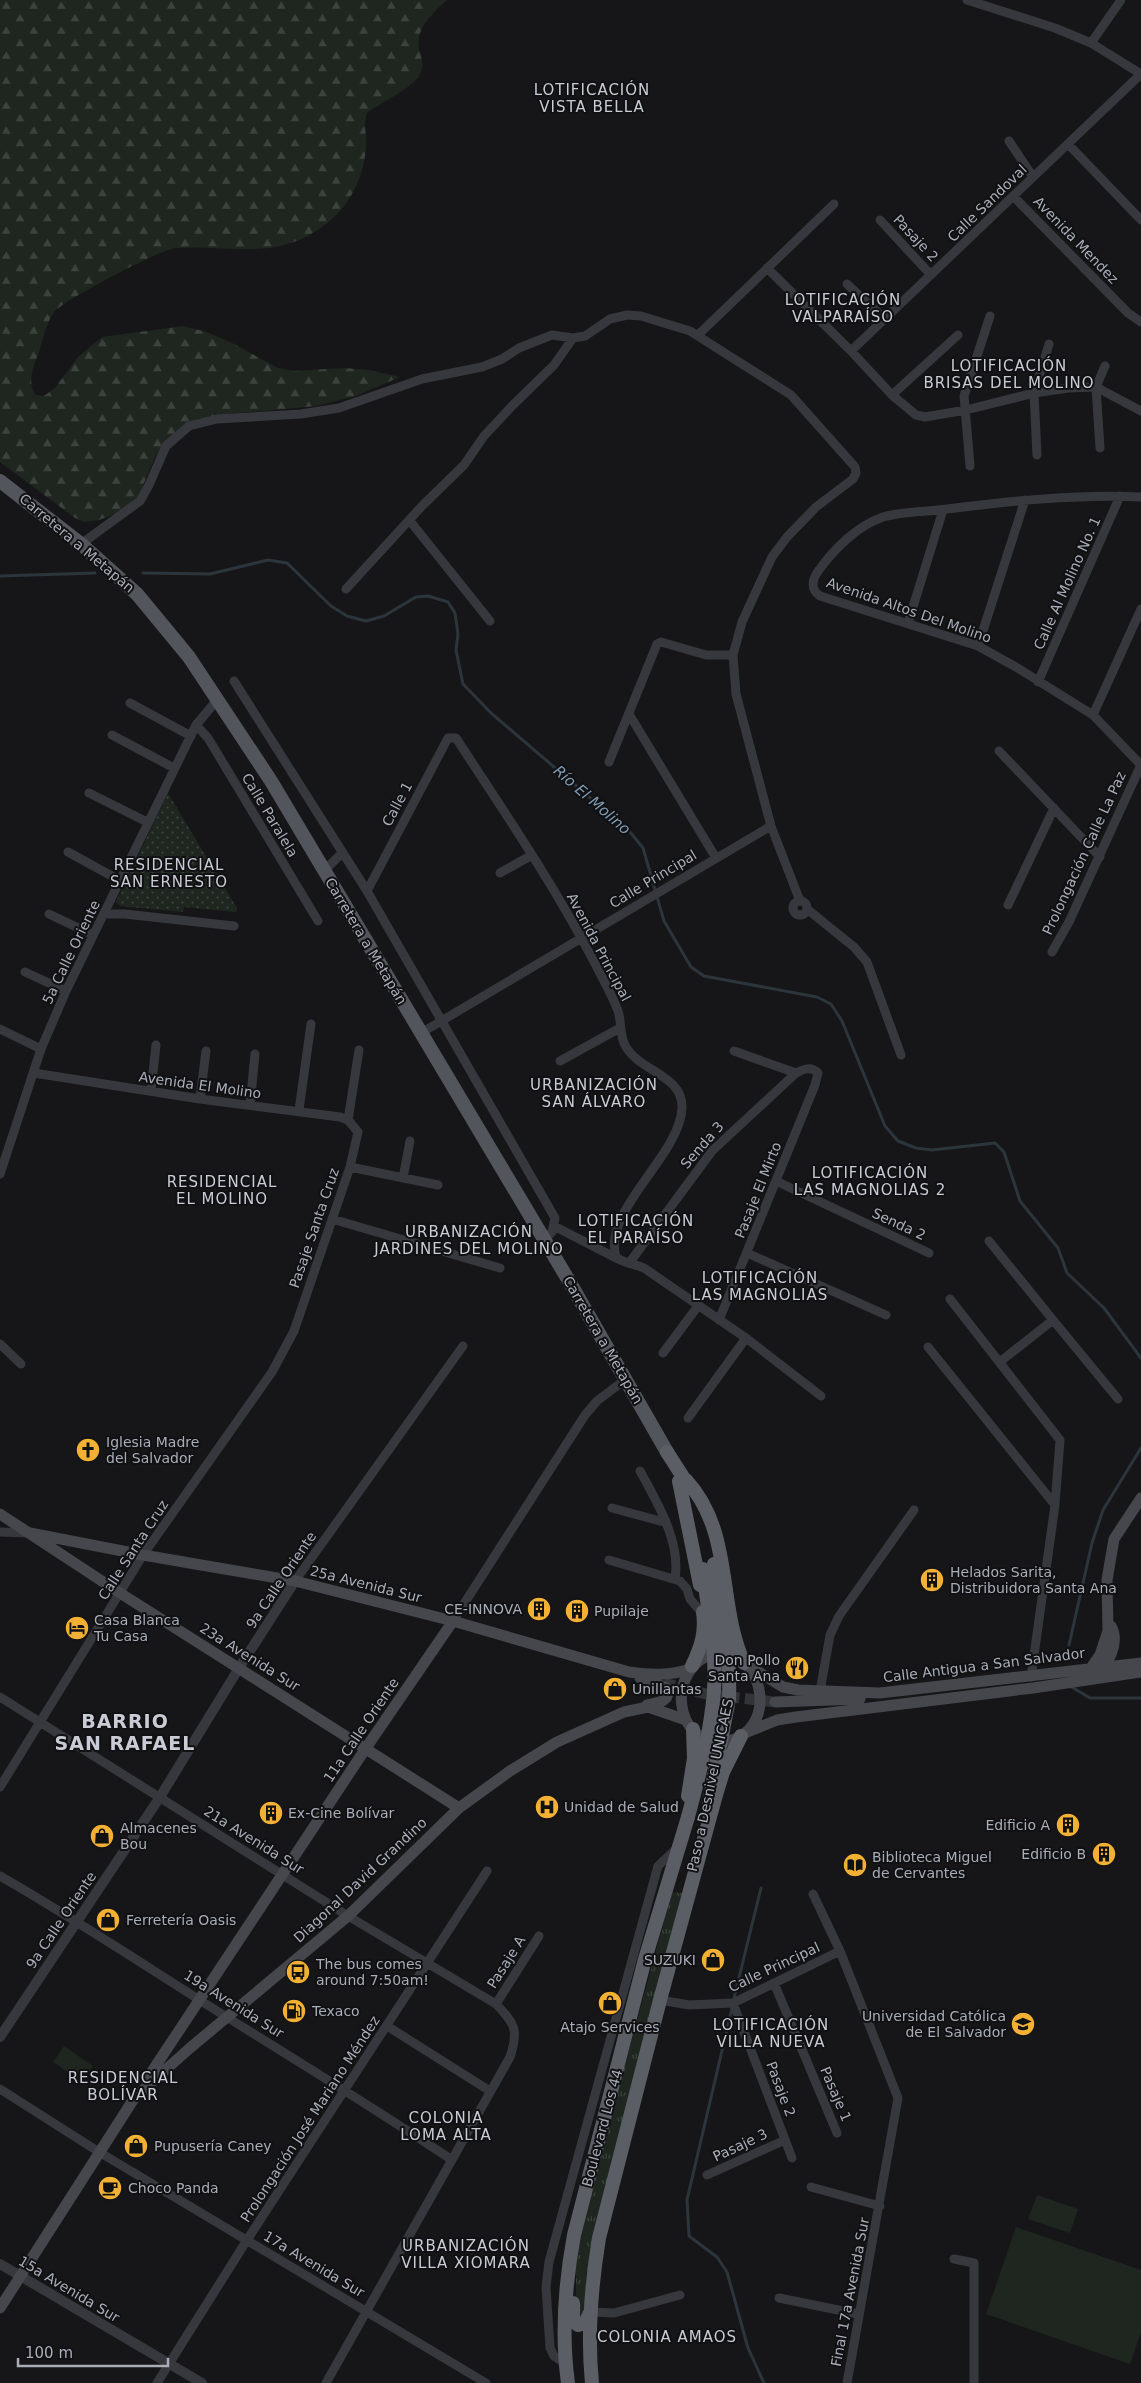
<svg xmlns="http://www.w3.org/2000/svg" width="1141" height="2383" font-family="'DejaVu Sans',sans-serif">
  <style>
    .grass { fill: url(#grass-tufts) }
    .forest { fill: url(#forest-firs) }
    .park { fill: url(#park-dots) }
    .garden { fill: #1e261f }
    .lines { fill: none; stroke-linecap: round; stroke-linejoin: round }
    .stream { stroke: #2c353c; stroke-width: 3 }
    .secondary-tunnel { stroke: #333438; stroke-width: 11; stroke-dasharray: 11 5.5; stroke-linecap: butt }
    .minor { stroke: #37383d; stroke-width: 9 }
    .tertiary { stroke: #37383d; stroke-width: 10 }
    .secondary { stroke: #45474d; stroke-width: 11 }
    .primary { stroke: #53555c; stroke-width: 14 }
    .trunk { stroke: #5b5e65; stroke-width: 14 }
    .trunk-bridge { stroke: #5b5e65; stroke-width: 14 }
    .labels { text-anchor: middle; stroke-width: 4; stroke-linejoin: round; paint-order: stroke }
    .street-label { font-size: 14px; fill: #a8adb8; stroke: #111113 }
    .poi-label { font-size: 14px; fill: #a8adb8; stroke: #111113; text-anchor: start }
    .neighbourhood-label { font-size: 15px; letter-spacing: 1px; fill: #c9ccd4; stroke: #111113 }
    .water-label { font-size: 15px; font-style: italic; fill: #7f9bb3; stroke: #111113 }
    .district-label { font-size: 19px; font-weight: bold; letter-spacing: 1px; fill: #c9ccd4; stroke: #111113 }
  </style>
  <defs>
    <pattern id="grass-tufts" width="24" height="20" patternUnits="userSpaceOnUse" patternTransform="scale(1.25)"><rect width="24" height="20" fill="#1e261f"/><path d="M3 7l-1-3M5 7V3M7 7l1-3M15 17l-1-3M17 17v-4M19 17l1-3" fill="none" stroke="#3c433d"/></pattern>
    <pattern id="forest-firs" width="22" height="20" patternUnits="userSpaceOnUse" patternTransform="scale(1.25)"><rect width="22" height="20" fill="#1e261f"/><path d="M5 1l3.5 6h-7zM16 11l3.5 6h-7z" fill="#3c433d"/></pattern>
    <pattern id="park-dots" width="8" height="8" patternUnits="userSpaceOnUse" patternTransform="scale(1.25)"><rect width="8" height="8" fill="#1e261f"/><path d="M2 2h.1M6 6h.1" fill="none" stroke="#3c433d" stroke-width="1.8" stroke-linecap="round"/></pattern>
  </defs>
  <rect width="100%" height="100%" fill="#161618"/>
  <path class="grass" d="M672 1892 682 1893 608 2188 582 2318 576 2316V2276L573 2265 586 2208Z"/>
  <path class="forest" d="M0 0H447C434 12 415 28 419 49 421 58 425 64 420 74 413 88 380 103 367 113 363 124 367 136 366 147 364 179 348 209 322 227 272 262 231 244 176 248 160 249 69 298 56 310 47 319 43 340 39 352 34 364 26 384 36 395L44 396 55 388 78 357 102 337 183 326 207 332 234 344 278 368 293 371 344 368 369 370 400 377 356 396 316 406 228 414 198 419 182 426 156 455 137 499 123 511 99 520 84 522 75 518 0 462Z"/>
  <path class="park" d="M168 793 237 908 236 912 184 907 183 912 120 906 116 902Z"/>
  <path class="garden" d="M64 2046 93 2066 82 2082 53 2062Z
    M1037 2195 1078 2209 1070 2233 1028 2219Z
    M1016 2227 1141 2270V2332L1130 2364 986 2314Z"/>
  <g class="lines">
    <path class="stream" d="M143 573 210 574 268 560 287 563 331 606 347 616 366 621 384 616 416 597 428 596 448 602 455 613 458 634 456 650 463 684 491 713 630 832 643 848 664 921 691 967 704 976 817 997 831 1004 842 1021 885 1126 898 1141 916 1148 932 1150 995 1143 1004 1152 1020 1201 1058 1248 1067 1273 1104 1308 1141 1358
      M0 576 95 573
      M1069 1645 1092 1543 1103 1510 1141 1448
      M1070 1686 1090 1698H1141
      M733 2002 761 1888
      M732 2008 687 2200 689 2236 717 2257 727 2272 748 2348 764 2383"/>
    <path class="secondary-tunnel" d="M664 1683 706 1694 775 1702"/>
    <path class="minor" d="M967 0 1055 28 1091 43 1141 74
      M1091 43 1121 0
      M1009 141 1033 177
      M1068 144 1141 220
      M1013 196 1128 313 1141 322
      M880 220 931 275
      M767 268 851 351 892 395 916 415 925 417 966 410 1034 393 1068 388 1096 387 1141 411
      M847 284 885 319
      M698 335 834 204
      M851 351 1141 74
      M892 395 958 335
      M1100 448 1096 387 1105 366
      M1037 455 1034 393 1049 344
      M970 466 964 396 990 316
      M1141 497C1076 494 1012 501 947 509 926 512 904 511 883 517 857 526 834 549 819 570 812 579 810 589 820 596L978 646 1016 667 1093 715 1141 765
      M410 521 490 621
      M81 544 140 501 149 485 166 446 189 426 217 419 301 414 339 408 422 379 482 367 502 359 519 348 552 335 573 338 585 336 610 319 627 315 641 316 690 331 791 395 855 467 856 473 853 479 816 507 787 537 772 557 742 622 733 655 736 694 771 826 800 901
      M346 589 422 506 464 465 484 436 512 406 554 365 573 338
      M908 623 943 510
      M978 646 1025 500
      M234 681 367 891 555 1218 552 1232 545 1239
      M1038 682 1120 496
      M130 703 191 736
      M629 714 716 858
      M1093 715 1141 609
      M196 725 208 738 318 921
      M112 735 174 768
      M999 751 1100 857
      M609 762 657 644 661 642 706 655H733
      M89 793 147 822
      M68 852 119 880
      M324 871 342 853
      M500 873 532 855
      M367 891 448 738H456C503 810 551 880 591 956 600 974 611 992 618 1011 622 1022 619 1036 626 1047 641 1072 683 1075 682 1108 680 1156 602 1210 616 1257 622 1263 635 1264 644 1268L746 1338 821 1396
      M793 908a7 7 0 1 1 14 0a7 7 0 1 1-14 0Z
      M1008 905 1054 808
      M807 909 854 947 867 962 901 1055
      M49 914 93 935
      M105 914H125L234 926
      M1052 952 1069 922 1141 765
      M25 972 66 991
      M0 1029 41 1049
      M421 1033 771 826
      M734 1051 796 1073
      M560 1061 620 1028
      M151 1091 156 1045
      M200 1099 206 1051
      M250 1105 255 1054
      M299 1110 311 1024
      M348 1120 359 1050
      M350 1167 438 1185
      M0 1174 41 1049 66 991 196 725 217 700
      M403 1178 410 1141
      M776 1181 929 1253
      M332 1219 500 1268
      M554 1226 618 1259
      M989 1241 1053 1320 1001 1361
      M747 1253 886 1315
      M630 1262 712 1151 796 1073C804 1069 811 1066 818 1073L815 1085 719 1320
      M950 1299 1060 1440 1055 1505 1031 1677
      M1053 1320 1118 1399
      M0 1344 21 1364
      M928 1347 1055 1505
      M663 1353 698 1306
      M688 1418 746 1338
      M640 1471C657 1502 681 1542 675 1578
      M612 1508 664 1522
      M0 1532 30 1533
      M609 1560 680 1581 687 1589 690 1599 703 1614
      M295 1581 463 1346
      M453 1621 585 1415 597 1401 618 1385
      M820 1691 830 1635 839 1616 914 1510
      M0 1697 348 1916 496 2004C515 2024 519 2030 510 2057L326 2383
      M0 1787 143 1555 272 1372 294 1331 350 1167 358 1132 348 1120 340 1117 200 1099 34 1073
      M0 1876C77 1920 150 1969 225 2016 301 2063 377 2110 452 2160
      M813 1894 840 1951 898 2098 847 2383
      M774 1983 837 2133
      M660 2000 689 2005 733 2003 840 1951
      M733 2003 792 2158
      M496 2004 539 1936
      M387 2026 490 2091
      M0 2089 99 2152 486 2383
      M707 2175 785 2140
      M811 2187 880 2206
      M954 2259 974 2263V2383
      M779 2298 858 2314
      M590 2312 614 2313 680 2295
      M566 2364 554 2356 550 2348 546 2287 549 2262 658 1866 674 1851
      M157 2383 247 2240 487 1871"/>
    <path class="tertiary" d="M0 2037 160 1797 239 1668 295 1581
      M0 2264 202 2383"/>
    <path class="secondary" d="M0 1514 120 1593 459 1808
      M30 1533 143 1555 295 1581 453 1621 629 1672C651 1675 669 1676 690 1669
      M716 1653C769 1653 776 1733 727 1741 673 1749 664 1666 716 1653Z
      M747 1665 783 1687 798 1690 880 1693 1141 1663
      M1091 1668 1100 1655 1108 1631 1107 1580 1114 1539 1141 1498
      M1103 1669C1111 1657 1119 1640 1111 1626
      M640 1678 665 1687C673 1701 658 1703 647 1705
      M775 1702 860 1699
      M745 1733 777 1720 796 1717 1033 1688 1141 1672
      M147 2079 366 1748 453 1621
      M0 2308 135 2097 190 2048 348 1916 459 1808 510 1771 557 1742 624 1712 648 1707 686 1720"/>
    <path class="primary" d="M0 481 81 544 137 594 189 657 271 781 569 1281 667 1452"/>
    <path class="trunk" d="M667 1452 690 1488
      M686 1480C734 1532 717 1605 744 1663
      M679 1481 700 1585
      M692 1666C701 1647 706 1633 703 1612
      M688 1796 694 1758 693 1729
      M573 2303V2320L578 2325 585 2323 590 2313
      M568 2383C561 2333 565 2284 574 2235L645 1959 688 1817
      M592 2383C587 2334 591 2287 599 2238L660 2000 716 1795 723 1772 741 1736"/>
    <path class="trunk-bridge" d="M709 1803 729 1699C731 1654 721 1609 714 1564
      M688 1817C699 1775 711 1733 714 1690 717 1650 707 1608 703 1569"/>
  </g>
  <defs>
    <g id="church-disc" transform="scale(1.25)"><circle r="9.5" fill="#f2b134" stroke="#111113"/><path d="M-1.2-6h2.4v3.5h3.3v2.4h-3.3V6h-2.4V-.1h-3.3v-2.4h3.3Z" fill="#111"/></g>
    <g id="building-disc" transform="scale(1.25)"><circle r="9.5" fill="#f2b134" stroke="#111113"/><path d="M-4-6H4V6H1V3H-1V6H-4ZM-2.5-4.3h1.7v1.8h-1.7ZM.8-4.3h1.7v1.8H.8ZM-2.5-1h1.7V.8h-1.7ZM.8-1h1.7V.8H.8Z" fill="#111"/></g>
    <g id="hotel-disc" transform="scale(1.25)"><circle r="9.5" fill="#f2b134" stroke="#111113"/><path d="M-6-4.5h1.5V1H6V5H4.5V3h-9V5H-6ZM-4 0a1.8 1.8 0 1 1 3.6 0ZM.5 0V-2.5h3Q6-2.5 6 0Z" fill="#111"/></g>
    <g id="restaurant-disc" transform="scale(1.25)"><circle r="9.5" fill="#f2b134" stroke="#111113"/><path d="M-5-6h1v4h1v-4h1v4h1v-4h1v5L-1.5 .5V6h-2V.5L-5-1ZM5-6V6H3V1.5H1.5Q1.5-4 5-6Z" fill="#111"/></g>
    <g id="shop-disc" transform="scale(1.25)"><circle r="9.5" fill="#f2b134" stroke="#111113"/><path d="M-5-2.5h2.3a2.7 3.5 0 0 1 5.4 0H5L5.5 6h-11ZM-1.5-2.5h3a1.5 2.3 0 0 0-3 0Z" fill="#111"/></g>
    <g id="hospital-disc" transform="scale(1.25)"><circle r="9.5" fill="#f2b134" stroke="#111113"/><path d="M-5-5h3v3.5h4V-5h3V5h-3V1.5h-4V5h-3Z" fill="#111"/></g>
    <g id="library-disc" transform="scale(1.25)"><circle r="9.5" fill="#f2b134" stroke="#111113"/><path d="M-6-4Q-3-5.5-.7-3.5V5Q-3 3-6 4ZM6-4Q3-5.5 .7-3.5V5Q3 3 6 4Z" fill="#111"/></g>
    <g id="bus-disc" transform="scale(1.25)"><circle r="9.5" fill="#f2b134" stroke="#111113"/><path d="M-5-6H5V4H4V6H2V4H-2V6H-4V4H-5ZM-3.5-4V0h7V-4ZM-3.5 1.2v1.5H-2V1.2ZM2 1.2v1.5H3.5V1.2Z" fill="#111"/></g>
    <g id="fuel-disc" transform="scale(1.25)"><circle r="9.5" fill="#f2b134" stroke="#111113"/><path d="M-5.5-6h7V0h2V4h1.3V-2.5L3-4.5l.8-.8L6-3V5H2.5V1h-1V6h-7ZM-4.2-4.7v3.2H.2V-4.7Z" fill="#111"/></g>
    <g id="university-disc" transform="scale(1.25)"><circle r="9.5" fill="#f2b134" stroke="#111113"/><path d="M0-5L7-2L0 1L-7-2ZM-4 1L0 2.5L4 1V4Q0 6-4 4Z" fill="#111"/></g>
    <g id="cafe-disc" transform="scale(1.25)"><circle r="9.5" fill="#f2b134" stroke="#111113"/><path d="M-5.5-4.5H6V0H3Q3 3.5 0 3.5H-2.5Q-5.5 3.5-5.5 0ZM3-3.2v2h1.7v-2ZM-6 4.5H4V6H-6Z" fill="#111"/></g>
  </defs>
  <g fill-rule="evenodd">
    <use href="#church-disc" x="88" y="1450"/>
    <use href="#building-disc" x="932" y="1580"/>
    <use href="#building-disc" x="539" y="1609"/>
    <use href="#building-disc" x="577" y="1611"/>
    <use href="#hotel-disc" x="77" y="1628"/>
    <use href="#restaurant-disc" x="797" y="1668"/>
    <use href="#shop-disc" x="615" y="1689"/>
    <use href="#hospital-disc" x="547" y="1807"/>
    <use href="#building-disc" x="271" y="1813"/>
    <use href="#building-disc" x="1068" y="1825"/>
    <use href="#shop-disc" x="102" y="1836"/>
    <use href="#building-disc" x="1104" y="1854"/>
    <use href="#library-disc" x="855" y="1865"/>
    <use href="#shop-disc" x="108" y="1920"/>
    <use href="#shop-disc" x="713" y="1960"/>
    <use href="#bus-disc" x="298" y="1972"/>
    <use href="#shop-disc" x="610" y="2003"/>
    <use href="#fuel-disc" x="294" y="2011"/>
    <use href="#university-disc" x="1023" y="2024"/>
    <use href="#shop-disc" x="136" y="2146"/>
    <use href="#cafe-disc" x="110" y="2188"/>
  </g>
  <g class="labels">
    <g class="street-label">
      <text transform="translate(987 203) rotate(-44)" y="5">Calle Sandoval</text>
      <text transform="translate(916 238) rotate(47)" y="5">Pasaje 2</text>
      <text transform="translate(1076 240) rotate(46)" y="5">Avenida Mendez</text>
      <text transform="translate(77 543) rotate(40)" y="5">Carretera a Metapán</text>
      <text transform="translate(1067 583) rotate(-66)" y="5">Calle Al Molino No. 1</text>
      <text transform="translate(909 610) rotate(19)" y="5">Avenida Altos Del Molino</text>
      <text transform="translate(397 804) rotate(-62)" y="5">Calle 1</text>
      <text transform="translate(270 815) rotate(59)" y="5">Calle Paralela</text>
      <text transform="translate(1084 853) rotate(-65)" y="5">Prolongación Calle La Paz</text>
      <text transform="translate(653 879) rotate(-31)" y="5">Calle Principal</text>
      <text transform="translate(366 941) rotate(59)" y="5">Carretera a Metapán</text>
      <text transform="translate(599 947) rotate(62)" y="5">Avenida Principal</text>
      <text transform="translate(71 952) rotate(-64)" y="5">5a Calle Oriente</text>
      <text transform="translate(200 1085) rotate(8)" y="5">Avenida El Molino</text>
      <text transform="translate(702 1145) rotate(-49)" y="5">Senda 3</text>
      <text transform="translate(758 1190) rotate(-68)" y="5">Pasaje El Mirto</text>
      <text transform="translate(899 1224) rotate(25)" y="5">Senda 2</text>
      <text transform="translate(314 1228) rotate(-71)" y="5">Pasaje Santa Cruz</text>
      <text transform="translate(603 1340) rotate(60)" y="5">Carretera a Metapán</text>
      <text transform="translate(133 1550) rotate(-57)" y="5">Calle Santa Cruz</text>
      <text transform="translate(281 1580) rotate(-56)" y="5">9a Calle Oriente</text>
      <text transform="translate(366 1584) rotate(14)" y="5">25a Avenida Sur</text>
      <text transform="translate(250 1657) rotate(32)" y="5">23a Avenida Sur</text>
      <text transform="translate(984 1665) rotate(-7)" y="5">Calle Antigua a San Salvador</text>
      <text transform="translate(361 1730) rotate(-56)" y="5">11a Calle Oriente</text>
      <text transform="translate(710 1785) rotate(-78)" y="5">Paso a Desnivel UNICAES</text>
      <text transform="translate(254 1840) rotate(32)" y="5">21a Avenida Sur</text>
      <text transform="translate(360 1880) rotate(-43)" y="5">Diagonal David Grandino</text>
      <text transform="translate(61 1920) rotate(-56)" y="5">9a Calle Oriente</text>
      <text transform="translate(506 1962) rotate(-58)" y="5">Pasaje A</text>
      <text transform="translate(774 1967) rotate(-25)" y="5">Calle Principal</text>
      <text transform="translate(234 2004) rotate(32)" y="5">19a Avenida Sur</text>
      <text transform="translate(781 2089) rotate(69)" y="5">Pasaje 2</text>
      <text transform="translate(836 2094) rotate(67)" y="5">Pasaje 1</text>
      <text transform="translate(310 2119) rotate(-57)" y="5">Prolongación José Mariano Méndez</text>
      <text transform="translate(602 2128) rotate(-75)" y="5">Boulevard Los 44</text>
      <text transform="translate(740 2145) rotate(-25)" y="5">Pasaje 3</text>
      <text transform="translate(314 2264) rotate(31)" y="5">17a Avenida Sur</text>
      <text transform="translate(69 2289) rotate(31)" y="5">15a Avenida Sur</text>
      <text transform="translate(850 2292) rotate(-79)" y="5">Final 17a Avenida Sur</text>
    </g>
    <g class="poi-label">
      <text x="106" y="1447">Iglesia Madre<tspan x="106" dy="16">del Salvador</tspan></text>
      <text x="950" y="1577">Helados Sarita,<tspan x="950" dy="16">Distribuidora Santa Ana</tspan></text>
      <text x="522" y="1614" text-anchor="end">CE-INNOVA</text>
      <text x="594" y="1616">Pupilaje</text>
      <text x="94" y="1625">Casa Blanca<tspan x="94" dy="16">Tu Casa</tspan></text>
      <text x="780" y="1665" text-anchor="end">Don Pollo<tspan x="780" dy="16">Santa Ana</tspan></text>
      <text x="632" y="1694">Unillantas</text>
      <text x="564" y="1812">Unidad de Salud</text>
      <text x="288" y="1818">Ex-Cine Bolívar</text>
      <text x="1050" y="1830" text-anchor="end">Edificio A</text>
      <text x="120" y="1833">Almacenes<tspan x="120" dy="16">Bou</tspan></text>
      <text x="1086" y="1859" text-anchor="end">Edificio B</text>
      <text x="872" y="1862">Biblioteca Miguel<tspan x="872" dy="16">de Cervantes</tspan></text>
      <text x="126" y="1925">Ferretería Oasis</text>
      <text x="696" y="1965" text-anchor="end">SUZUKI</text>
      <text x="316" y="1969">The bus comes<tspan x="316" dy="16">around 7:50am!</tspan></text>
      <text x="312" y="2016">Texaco</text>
      <text x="1006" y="2021" text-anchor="end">Universidad Católica<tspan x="1006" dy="16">de El Salvador</tspan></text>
      <text x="610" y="2032" text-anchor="middle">Atajo Services</text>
      <text x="154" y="2151">Pupusería Caney</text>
      <text x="128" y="2193">Choco Panda</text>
    </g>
    <g class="neighbourhood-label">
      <text x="592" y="95">LOTIFICACIÓN<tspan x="592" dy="17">VISTA BELLA</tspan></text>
      <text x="843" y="305">LOTIFICACIÓN<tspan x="843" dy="17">VALPARAÍSO</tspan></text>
      <text x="1009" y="371">LOTIFICACIÓN<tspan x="1009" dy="17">BRISAS DEL MOLINO</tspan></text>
      <text x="169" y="870">RESIDENCIAL<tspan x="169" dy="17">SAN ERNESTO</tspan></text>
      <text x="594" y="1090">URBANIZACIÓN<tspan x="594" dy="17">SAN ÁLVARO</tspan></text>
      <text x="870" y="1178">LOTIFICACIÓN<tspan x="870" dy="17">LAS MAGNOLIAS 2</tspan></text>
      <text x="222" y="1187">RESIDENCIAL<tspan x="222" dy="17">EL MOLINO</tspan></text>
      <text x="636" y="1226">LOTIFICACIÓN<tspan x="636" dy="17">EL PARAÍSO</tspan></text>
      <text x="469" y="1237">URBANIZACIÓN<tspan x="469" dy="17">JARDINES DEL MOLINO</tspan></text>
      <text x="760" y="1283">LOTIFICACIÓN<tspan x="760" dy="17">LAS MAGNOLIAS</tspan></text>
      <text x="771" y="2030">LOTIFICACIÓN<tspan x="771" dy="17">VILLA NUEVA</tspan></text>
      <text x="123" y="2083">RESIDENCIAL<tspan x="123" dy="17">BOLÍVAR</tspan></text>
      <text x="446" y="2123">COLONIA<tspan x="446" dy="17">LOMA ALTA</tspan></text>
      <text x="466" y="2251">URBANIZACIÓN<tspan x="466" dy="17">VILLA XIOMARA</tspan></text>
      <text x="667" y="2342">COLONIA AMAOS</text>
    </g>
    <g class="water-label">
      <text transform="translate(592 800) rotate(41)" y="5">Río El Molino</text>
    </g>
    <g class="district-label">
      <text x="125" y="1728">BARRIO<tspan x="125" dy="22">SAN RAFAEL</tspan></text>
    </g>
  </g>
  <path d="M18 2358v8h150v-8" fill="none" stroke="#a8adb8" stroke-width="2.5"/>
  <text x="25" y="2358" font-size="15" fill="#a8adb8" stroke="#111113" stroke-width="4" paint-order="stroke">100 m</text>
</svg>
